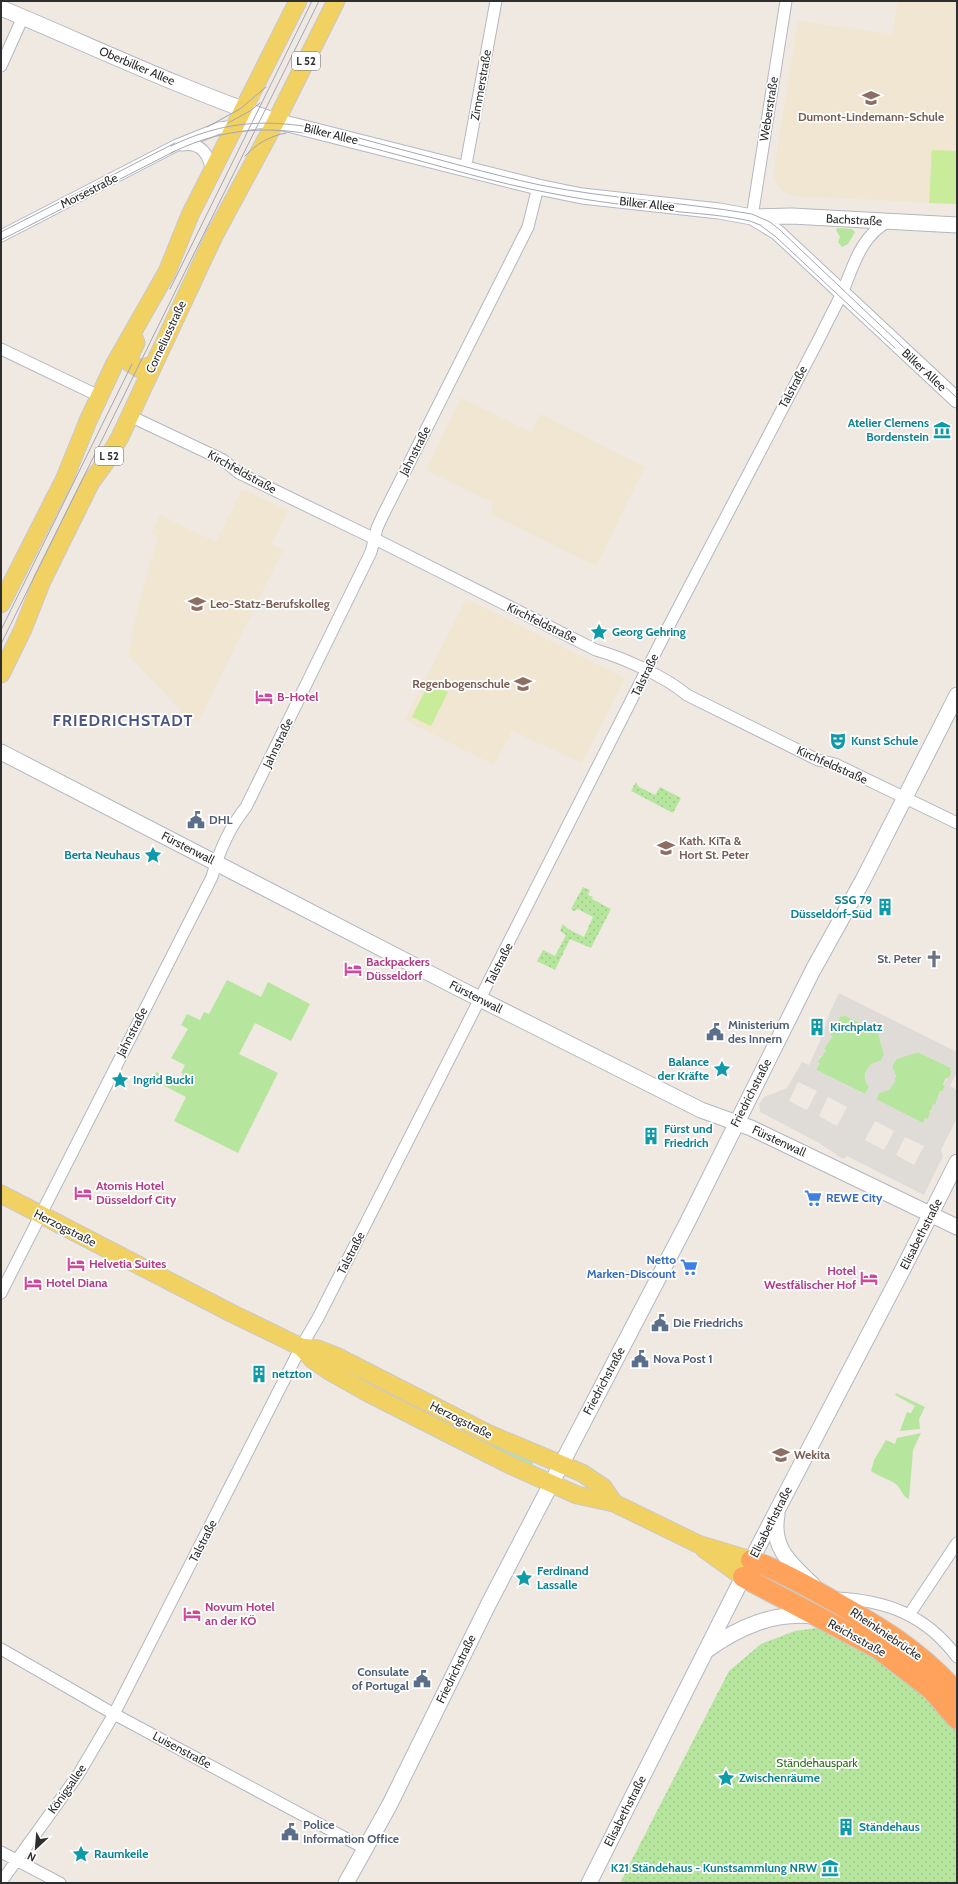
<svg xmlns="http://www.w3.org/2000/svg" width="958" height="1884" font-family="Cabin,sans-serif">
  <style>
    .education { fill: #f0e6d1 }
    .grass { fill: #b6e59e }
    .park { fill: url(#park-dots) }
    .pitch { fill: #c9ec9a }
    .plaza { fill: #dfdcd8; fill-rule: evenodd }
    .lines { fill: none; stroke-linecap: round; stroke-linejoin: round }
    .street-casing { stroke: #b4b7c1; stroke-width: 13 }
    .secondary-casing { stroke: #b4b7c1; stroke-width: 17 }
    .primary-casing { stroke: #c9c9c9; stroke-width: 19 }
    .highway-casing { stroke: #c9c9c9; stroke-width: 22 }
    .street { stroke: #fff; stroke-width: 11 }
    .secondary { stroke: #fff; stroke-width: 15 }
    .primary { stroke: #f2d163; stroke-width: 17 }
    .highway { stroke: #ffa35c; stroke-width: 20 }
    .tram { stroke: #a3a6b8; stroke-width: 1 }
    .labels { text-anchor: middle; stroke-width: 3.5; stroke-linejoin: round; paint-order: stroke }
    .shield { fill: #fff; stroke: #6d6d6d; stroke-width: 1 }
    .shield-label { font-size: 11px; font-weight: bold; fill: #2e2e2e }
    .street-label { font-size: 12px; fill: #2e2e2e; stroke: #fff }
    .education-label { font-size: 12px; font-weight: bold; fill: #785e54; stroke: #fff; text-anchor: start }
    .culture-label { font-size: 12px; font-weight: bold; fill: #0d838f; stroke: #fff; text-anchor: start }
    .hotel-label { font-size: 12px; font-weight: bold; fill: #b23c85; stroke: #fff; text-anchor: start }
    .service-label { font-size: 12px; font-weight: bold; fill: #4e5e75; stroke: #fff; text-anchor: start }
    .worship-label { font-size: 12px; font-weight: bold; fill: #5b616d; stroke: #fff; text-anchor: end }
    .shop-label { font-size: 12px; font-weight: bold; fill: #366cbe; stroke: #fff; text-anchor: start }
    .park-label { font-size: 12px; fill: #2c6e1b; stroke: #fff }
    .district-label { font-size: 16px; font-weight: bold; letter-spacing: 1px; fill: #4d5680; stroke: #fff }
  </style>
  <defs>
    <pattern id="park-dots" width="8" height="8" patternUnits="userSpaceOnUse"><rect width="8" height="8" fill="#b6e59e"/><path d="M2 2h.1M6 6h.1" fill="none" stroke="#9dc588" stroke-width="1.8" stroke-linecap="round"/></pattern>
  </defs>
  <rect width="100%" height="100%" fill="#efe9e1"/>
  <path class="education" d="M898 1H957V204L792 196 784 192 777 185 774 177 775 162 798 21 892 34Z
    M461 398 531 432 540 414 645 467 596 566 491 514 493 503 426 470Z
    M242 489 288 511 271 544 283 550 198 722 188 718 128 655 138 606 158 537 151 533 160 515 216 542Z
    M466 599 625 678 582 763 512 731 494 765 405 720Z"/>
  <path class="grass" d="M837 228 852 229 855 232 848 244 842 247 838 242 840 237 836 230Z
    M227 980 261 997 268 982 310 1004 291 1041 255 1023 239 1054 278 1073 238 1153 174 1121 186 1097 153 1080 156 1072 178 1083 183 1074 181 1073 185 1065 171 1058 188 1029 181 1025 187 1014 200 1020 204 1012 209 1014Z
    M844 1015 878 1032 884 1054 881 1061C868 1063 860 1075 869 1087L865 1094 816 1070 819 1064 817 1062 826 1050 823 1049 832 1037 830 1035 839 1024 837 1023 840 1016Z
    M918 1052 951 1068 952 1071 949 1079 946 1078 943 1084 945 1086 942 1092 940 1091 935 1106 929 1112 931 1113 928 1119 923 1123 876 1100 879 1093 882 1092 896 1076 892 1067 896 1059Z
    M381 1388 510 1452 534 1461 532 1466 515 1460 378 1390Z
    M896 1393 925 1407 919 1419 920 1429 900 1431 907 1412 911 1413 915 1406 895 1395Z
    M921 1433 913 1450 909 1499C902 1496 902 1490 897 1485 892 1480 879 1477 871 1471L874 1460 886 1440 895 1444 897 1438Z"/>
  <path class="park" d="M636 782 639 787 655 795 660 787 681 798 673 813 631 791Z
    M583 887 590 890 588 895 593 897 592 899 611 909 591 948 570 939 555 970 537 961 543 950 555 956 566 935 560 931 563 924 568 929 584 937 593 917 578 909 574 911 571 909Z
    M817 1628C854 1644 895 1664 925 1693 937 1704 947 1717 957 1730V1883H620L729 1671 761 1644 795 1631Z"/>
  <path class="pitch" d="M932 150 957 151V204L929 203Z
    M429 683 448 692 431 726 412 717Z"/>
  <path class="plaza" d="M839 993 957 1052V1072L950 1086 957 1090V1118L941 1150 943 1156 924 1195 847 1156 844 1159 840 1157 819 1143 760 1112 759 1104 764 1097 787 1088 802 1062 809 1065 820 1041 830 1012ZM844 1015 878 1032 884 1054 881 1061 871 1064 866 1071 865 1079 869 1087 865 1094 816 1070 820 1063 817 1062 820 1056 822 1057 826 1050 824 1049 833 1036 830 1035 839 1024 837 1022 840 1016 842 1017ZM918 1052 951 1068 950 1070 952 1072 943 1085 945 1086 942 1092 940 1091 935 1105 933 1104 928 1119 925 1118 923 1123 876 1099 879 1093 889 1090 895 1082V1072L892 1067 896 1059ZM798 1082 817 1091 807 1110 789 1101ZM828 1097 847 1107 837 1126 819 1116ZM875 1121 894 1131 884 1150 865 1140ZM905 1137 924 1146 914 1165 896 1155Z"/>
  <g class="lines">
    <g class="street-casing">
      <path id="street" d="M1 66 23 17
        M182 145C202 142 209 155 212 172
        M465 170 496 1
        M752 217 786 1
        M1 236 177 145 219 128 274 121
        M1 349 99 396
        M130 416 223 460 239 473 375 539 596 650C624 658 666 677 687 695L818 760 835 764 957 823
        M1 1293 212 877C219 851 229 828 246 807L371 552 377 528 383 515 528 227 538 187
        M835 1598C886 1600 926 1615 957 1657
        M909 1615 957 1543
        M1 1649 114 1714 364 1848
        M1 1852 60 1883
        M1 1882 78 1775 114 1714 301 1347 318 1318 673 618 821 335C828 320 836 306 843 291 854 264 861 236 889 221"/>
    </g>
    <g class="secondary-casing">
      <path id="secondary" d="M1 8C92 46 182 89 276 121L538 187 582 196 719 211 752 217 777 232 957 400
        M752 217 792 216 957 225
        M1 752 460 989 701 1110 751 1128 957 1227
        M777 1515C771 1548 790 1563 812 1584
        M707 1650C739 1627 773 1612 813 1616
        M346 1883 389 1806 488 1605 687 1223 813 970 863 880 957 695
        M589 1883 758 1547 903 1269 957 1162"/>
    </g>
    <g class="primary-casing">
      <path id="primary" d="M135 340 136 343 131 353 130 363 140 369 152 365
        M1 604 64 480 88 421 114 365 167 272 190 215 298 1
        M1 674 23 629 42 581 91 482 105 463 120 437 214 236 276 121 336 1
        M1 1194 231 1313 301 1347 318 1349 336 1356 487 1433 582 1473 603 1487 614 1503
        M301 1347 313 1360 329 1371 368 1393 510 1465 577 1495 614 1503 698 1544 751 1560
        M704 1549 743 1577"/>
    </g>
    <g class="highway-casing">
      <path id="highway" d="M751 1560C778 1570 803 1584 828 1598 878 1626 918 1649 957 1693
        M743 1577 879 1649 931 1689 957 1719"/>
    </g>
    <use href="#street" class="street"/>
    <use href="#secondary" class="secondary"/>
    <use href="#primary" class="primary"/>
    <use href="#highway" class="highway"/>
    <path class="tram" d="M228 123 250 111 260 103
      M207 127 240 109 266 87
      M171 146C249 108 308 124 388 146 438 159 489 174 540 185 610 199 682 202 752 214L770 222 780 230 957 398
      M171 153C250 114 311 132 391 153 444 167 496 183 550 193 593 202 637 206 681 212 704 214 728 216 750 221L760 225 776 237 895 348
      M245 156C256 144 270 136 286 133
      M1 232 175 143
      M1 240 175 151
      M170 289 312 1
      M1 630 132 364
      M1 644 319 1"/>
  </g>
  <defs>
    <g id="school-bare" transform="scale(1.38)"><path d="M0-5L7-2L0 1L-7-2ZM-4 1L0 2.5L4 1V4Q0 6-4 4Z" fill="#8d6e63" stroke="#fff" stroke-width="2.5" paint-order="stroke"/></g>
    <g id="museum-bare" transform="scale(1.38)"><path d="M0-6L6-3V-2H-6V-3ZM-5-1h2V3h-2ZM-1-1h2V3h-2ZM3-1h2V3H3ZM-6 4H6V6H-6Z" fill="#0f9aa8" stroke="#fff" stroke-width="2.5" paint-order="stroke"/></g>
    <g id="sight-bare" transform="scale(1.38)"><path d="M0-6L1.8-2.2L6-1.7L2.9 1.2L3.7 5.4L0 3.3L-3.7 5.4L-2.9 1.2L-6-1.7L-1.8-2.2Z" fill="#0f9aa8" stroke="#fff" stroke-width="2.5" paint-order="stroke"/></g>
    <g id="hotel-bare" transform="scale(1.38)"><path d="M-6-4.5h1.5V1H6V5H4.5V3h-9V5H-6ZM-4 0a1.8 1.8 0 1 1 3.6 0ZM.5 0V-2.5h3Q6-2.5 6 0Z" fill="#d1479c" stroke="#fff" stroke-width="2.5" paint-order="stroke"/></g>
    <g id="theatre-bare" transform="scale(1.38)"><path d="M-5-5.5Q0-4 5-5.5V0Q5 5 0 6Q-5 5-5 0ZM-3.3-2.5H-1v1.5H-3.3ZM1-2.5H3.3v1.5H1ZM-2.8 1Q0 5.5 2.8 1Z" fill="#0f9aa8" stroke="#fff" stroke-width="2.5" paint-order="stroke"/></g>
    <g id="civic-bare" transform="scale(1.38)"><path d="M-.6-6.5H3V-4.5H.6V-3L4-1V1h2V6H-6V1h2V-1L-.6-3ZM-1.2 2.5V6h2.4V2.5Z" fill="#5c6f8a" stroke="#fff" stroke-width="2.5" paint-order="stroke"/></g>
    <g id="building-bare" transform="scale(1.38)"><path d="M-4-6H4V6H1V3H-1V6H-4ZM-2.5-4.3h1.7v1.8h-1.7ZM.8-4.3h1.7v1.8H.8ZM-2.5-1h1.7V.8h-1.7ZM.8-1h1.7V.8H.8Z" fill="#0f9aa8" stroke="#fff" stroke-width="2.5" paint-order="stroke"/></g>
    <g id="church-bare" transform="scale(1.38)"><path d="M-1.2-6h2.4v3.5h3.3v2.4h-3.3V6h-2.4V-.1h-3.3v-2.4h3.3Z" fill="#6b7280" stroke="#fff" stroke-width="2.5" paint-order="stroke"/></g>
    <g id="supermarket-bare" transform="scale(1.38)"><path d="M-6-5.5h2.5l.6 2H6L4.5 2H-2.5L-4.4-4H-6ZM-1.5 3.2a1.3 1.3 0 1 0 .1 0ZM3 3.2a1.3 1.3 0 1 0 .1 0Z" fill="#3f7fe0" stroke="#fff" stroke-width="2.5" paint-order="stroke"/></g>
  </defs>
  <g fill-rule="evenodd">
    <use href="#school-bare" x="871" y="98"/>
    <use href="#museum-bare" x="942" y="430"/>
    <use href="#school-bare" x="197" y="604"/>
    <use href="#sight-bare" x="599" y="632"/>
    <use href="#school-bare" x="523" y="684"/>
    <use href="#hotel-bare" x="264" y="697"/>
    <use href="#theatre-bare" x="838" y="741"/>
    <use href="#civic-bare" x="196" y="820"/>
    <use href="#school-bare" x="666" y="848"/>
    <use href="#sight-bare" x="153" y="855"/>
    <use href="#building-bare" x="885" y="907"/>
    <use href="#church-bare" x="934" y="959"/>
    <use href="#hotel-bare" x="353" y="969"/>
    <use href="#building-bare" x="817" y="1027"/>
    <use href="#civic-bare" x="715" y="1032"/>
    <use href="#sight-bare" x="722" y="1069"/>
    <use href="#sight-bare" x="120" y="1080"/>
    <use href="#building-bare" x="651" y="1136"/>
    <use href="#hotel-bare" x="83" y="1193"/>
    <use href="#supermarket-bare" x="813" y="1198"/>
    <use href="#hotel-bare" x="76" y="1264"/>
    <use href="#supermarket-bare" x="689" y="1267"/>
    <use href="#hotel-bare" x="869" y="1278"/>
    <use href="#hotel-bare" x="33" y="1283"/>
    <use href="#civic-bare" x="660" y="1323"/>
    <use href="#civic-bare" x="640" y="1359"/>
    <use href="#building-bare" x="259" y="1374"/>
    <use href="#school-bare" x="781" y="1455"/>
    <use href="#sight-bare" x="524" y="1578"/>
    <use href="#hotel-bare" x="192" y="1614"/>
    <use href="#civic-bare" x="422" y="1679"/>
    <use href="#sight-bare" x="726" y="1778"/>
    <use href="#building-bare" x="846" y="1827"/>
    <use href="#civic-bare" x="290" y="1832"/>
    <use href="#sight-bare" x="81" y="1854"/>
    <use href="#museum-bare" x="830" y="1868"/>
  </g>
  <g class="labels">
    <g class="shield">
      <rect x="292" y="52" width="28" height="18" rx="3"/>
      <rect x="95" y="447" width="28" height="18" rx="3"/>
    </g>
    <g class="shield-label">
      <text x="306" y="65">L 52</text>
      <text x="109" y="460">L 52</text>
    </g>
    <g class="street-label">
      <text transform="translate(137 66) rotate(23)" y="4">Oberbilker Allee</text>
      <text transform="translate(481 85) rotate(-80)" y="4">Zimmerstraße</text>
      <text transform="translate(769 109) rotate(-81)" y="4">Weberstraße</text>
      <text transform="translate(331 134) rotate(14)" y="4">Bilker Allee</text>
      <text transform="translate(89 191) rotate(-27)" y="4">Morsestraße</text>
      <text transform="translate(647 204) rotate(6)" y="4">Bilker Allee</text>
      <text transform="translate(854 220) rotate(3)" y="4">Bachstraße</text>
      <text transform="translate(166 337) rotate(-65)" y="4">Corneliusstraße</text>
      <text transform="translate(924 370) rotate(43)" y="4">Bilker Allee</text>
      <text transform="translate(793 387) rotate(-62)" y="4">Talstraße</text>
      <text transform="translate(415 451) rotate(-63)" y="4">Jahnstraße</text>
      <text transform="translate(242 472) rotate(29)" y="4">Kirchfeldstraße</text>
      <text transform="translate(542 623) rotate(26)" y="4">Kirchfeldstraße</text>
      <text transform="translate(645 675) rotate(-64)" y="4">Talstraße</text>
      <text transform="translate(278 743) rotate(-64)" y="4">Jahnstraße</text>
      <text transform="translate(832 765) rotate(24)" y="4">Kirchfeldstraße</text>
      <text transform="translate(188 848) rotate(27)" y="4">Fürstenwall</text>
      <text transform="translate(499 964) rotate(-63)" y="4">Talstraße</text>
      <text transform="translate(476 997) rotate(27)" y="4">Fürstenwall</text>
      <text transform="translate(132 1032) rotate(-63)" y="4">Jahnstraße</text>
      <text transform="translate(751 1093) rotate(-63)" y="4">Friedrichstraße</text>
      <text transform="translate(779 1141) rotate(25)" y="4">Fürstenwall</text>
      <text transform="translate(65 1228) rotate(27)" y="4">Herzogstraße</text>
      <text transform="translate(921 1234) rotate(-63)" y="4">Elisabethstraße</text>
      <text transform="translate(351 1253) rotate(-63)" y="4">Talstraße</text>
      <text transform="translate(604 1381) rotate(-62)" y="4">Friedrichstraße</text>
      <text transform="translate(461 1420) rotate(27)" y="4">Herzogstraße</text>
      <text transform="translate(771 1522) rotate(-63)" y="4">Elisabethstraße</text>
      <text transform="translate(203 1541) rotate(-63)" y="4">Talstraße</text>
      <text transform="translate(886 1634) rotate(34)" y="4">Rheinkniebrücke</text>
      <text transform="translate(857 1638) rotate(29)" y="4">Reichsstraße</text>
      <text transform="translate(456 1669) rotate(-64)" y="4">Friedrichstraße</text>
      <text transform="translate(182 1750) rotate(28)" y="4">Luisenstraße</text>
      <text transform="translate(67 1789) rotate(-55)" y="4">Königsallee</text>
      <text transform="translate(625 1811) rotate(-63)" y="4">Elisabethstraße</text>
    </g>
    <g class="education-label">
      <text x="871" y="121" text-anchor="middle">Dumont-Lindemann-Schule</text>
      <text x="210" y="608">Leo-Statz-Berufskolleg</text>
      <text x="510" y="688" text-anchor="end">Regenbogenschule</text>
      <text x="679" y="845">Kath. KiTa &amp;<tspan x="679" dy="14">Hort St. Peter</tspan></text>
      <text x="794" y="1459">Wekita</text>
    </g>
    <g class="culture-label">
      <text x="929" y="427" text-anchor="end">Atelier Clemens<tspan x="929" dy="14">Bordenstein</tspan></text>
      <text x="612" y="636">Georg Gehring</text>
      <text x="851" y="745">Kunst Schule</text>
      <text x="140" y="859" text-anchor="end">Berta Neuhaus</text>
      <text x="872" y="904" text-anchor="end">SSG 79<tspan x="872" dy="14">Düsseldorf-Süd</tspan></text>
      <text x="830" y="1031">Kirchplatz</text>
      <text x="709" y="1066" text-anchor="end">Balance<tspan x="709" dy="14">der Kräfte</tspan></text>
      <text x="133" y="1084">Ingrid Bucki</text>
      <text x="664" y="1133">Fürst und<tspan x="664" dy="14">Friedrich</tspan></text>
      <text x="272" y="1378">netzton</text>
      <text x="537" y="1575">Ferdinand<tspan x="537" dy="14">Lassalle</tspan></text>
      <text x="739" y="1782">Zwischenräume</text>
      <text x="859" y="1831">Ständehaus</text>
      <text x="94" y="1858">Raumkeile</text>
      <text x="817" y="1872" text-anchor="end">K21 Ständehaus - Kunstsammlung NRW</text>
    </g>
    <g class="hotel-label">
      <text x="277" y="701">B-Hotel</text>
      <text x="366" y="966">Backpackers<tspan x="366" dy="14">Düsseldorf</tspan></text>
      <text x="96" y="1190">Atomis Hotel<tspan x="96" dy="14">Düsseldorf City</tspan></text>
      <text x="89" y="1268">Helvetia Suites</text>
      <text x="856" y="1275" text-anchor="end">Hotel<tspan x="856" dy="14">Westfälischer Hof</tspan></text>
      <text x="46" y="1287">Hotel Diana</text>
      <text x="205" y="1611">Novum Hotel<tspan x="205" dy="14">an der KÖ</tspan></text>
    </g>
    <g class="service-label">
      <text x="209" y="824">DHL</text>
      <text x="728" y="1029">Ministerium<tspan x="728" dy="14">des Innern</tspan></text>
      <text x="673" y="1327">Die Friedrichs</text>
      <text x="653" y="1363">Nova Post 1</text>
      <text x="409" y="1676" text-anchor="end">Consulate<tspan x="409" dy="14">of Portugal</tspan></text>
      <text x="303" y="1829">Police<tspan x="303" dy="14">Information Office</tspan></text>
    </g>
    <g class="worship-label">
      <text x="921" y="963">St. Peter</text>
    </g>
    <g class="shop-label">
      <text x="826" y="1202">REWE City</text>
      <text x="676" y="1264" text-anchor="end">Netto<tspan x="676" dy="14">Marken-Discount</tspan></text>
    </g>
    <g class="park-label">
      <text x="817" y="1767">Ständehauspark</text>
    </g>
    <g class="district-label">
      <text x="123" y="726">FRIEDRICHSTADT</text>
    </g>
  </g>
  <rect width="958" height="1884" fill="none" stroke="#2e2e2e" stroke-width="4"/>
  <g transform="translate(36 1848) rotate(206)" stroke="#ffffff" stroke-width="3" paint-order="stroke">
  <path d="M0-3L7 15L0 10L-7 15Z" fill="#2e2e2e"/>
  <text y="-6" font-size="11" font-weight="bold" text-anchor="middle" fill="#2e2e2e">N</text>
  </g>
</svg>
